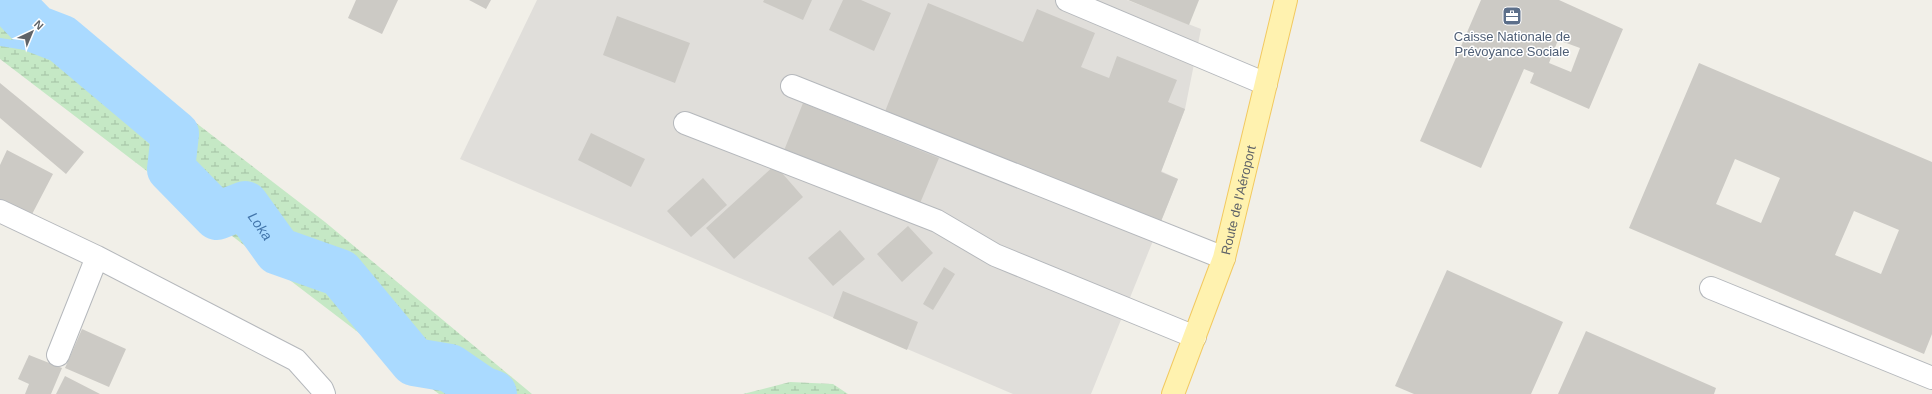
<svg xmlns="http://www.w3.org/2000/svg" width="1932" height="394" font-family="Arial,sans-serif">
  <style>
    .industrial { fill: #e0deda }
    .wetland { fill: url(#wetland-marsh) }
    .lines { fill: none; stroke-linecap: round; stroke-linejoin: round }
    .stream { stroke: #aadaff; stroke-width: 8 }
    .river { stroke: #aadaff; stroke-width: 48 }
    .building { fill: #cccac5; fill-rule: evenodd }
    .minor-casing { stroke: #b5b8bc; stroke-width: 24 }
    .major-casing { stroke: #f2c960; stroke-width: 24 }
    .minor { stroke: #fff; stroke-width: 22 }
    .major { stroke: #fff2af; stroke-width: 22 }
    .labels { text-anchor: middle; stroke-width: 3; stroke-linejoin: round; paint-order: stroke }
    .service-label { font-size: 13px; fill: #4e5e75; stroke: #fff }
    .street-label { font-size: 13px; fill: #5f6368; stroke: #fff }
    .water-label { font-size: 14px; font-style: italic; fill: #4174aa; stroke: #fff }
  </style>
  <defs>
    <pattern id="wetland-marsh" width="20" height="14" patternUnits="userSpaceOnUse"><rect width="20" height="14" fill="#c5e8c5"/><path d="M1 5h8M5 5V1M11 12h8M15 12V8" fill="none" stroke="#a3c0a4"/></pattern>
  </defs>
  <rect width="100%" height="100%" fill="#f1efe8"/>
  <path class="industrial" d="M537 0H1127L1201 29 1185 109 1161 171 1178 179 1091 394H1013L460 159Z"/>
  <path class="wetland" d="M0 0H36L325 222 532 394H439L0 59Z
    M790 382 833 384 848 394H743Z"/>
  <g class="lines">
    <path class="stream" d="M0 42 25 46 36 29"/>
    <path class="river" id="s1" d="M8 0 36 29 62 39 175 134 171 169 217 216 245 205 278 251 340 273 414 362 450 368 482 390 493 394"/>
  </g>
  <path class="building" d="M356 0H398L382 34 348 18Z
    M469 0H491L486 9Z
    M764 0H812L803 20 763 2Z
    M843 0H861L891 13 874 51 829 30Z
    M1128 0H1199L1189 25Z
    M1481 0H1559L1623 29 1589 109 1530 83 1534 73 1524 69 1481 168 1420 141ZM1558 40 1580 48 1571 72 1549 63Z
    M928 3 1023 42 1037 9 1095 33 1081 67 1109 78 1117 56 1177 80 1168 102 1185 109 1161 172 1178 179 1160 224 884 114Z
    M617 16 690 43 675 83 603 55Z
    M1699 63 1932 162V334L1924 354 1629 228ZM1735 159 1780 178 1761 223 1716 204ZM1854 211 1899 230 1881 274 1835 255Z
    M0 83 84 152 66 174 0 118Z
    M803 103 939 158 918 208 783 153Z
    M591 133 645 159 631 187 578 160Z
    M7 150 53 174 29 220 0 205V165Z
    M775 165 803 197 734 259 706 228Z
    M703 178 727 205 691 237 667 211Z
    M908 226 933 253 902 282 877 254Z
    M840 230 865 259 833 286 808 258Z
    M944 267 955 274 933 310 923 304Z
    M1447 270 1563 322 1531 394H1414L1395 386Z
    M843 291 918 322 907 350 833 318Z
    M82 329 126 349 109 387 65 368Z
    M1586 331 1716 388 1714 394H1558Z
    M29 355 62 368 51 394H25L29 384 18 379Z
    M65 376 100 394H56Z"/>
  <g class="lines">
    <g class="minor-casing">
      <path id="minor" d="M1067 0 1266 84
        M792 86 1224 258
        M685 123 937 221 995 255 1195 337
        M0 211 97 257 296 360 322 389 324 394
        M1711 288 1932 378
        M58 355 97 257"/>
    </g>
    <g class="major-casing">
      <g id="major">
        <path id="s2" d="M1173 394 1224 258 1286 0"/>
      </g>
    </g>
    <use href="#minor" class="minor"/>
    <use href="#major" class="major"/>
  </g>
  <defs>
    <g id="office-square" transform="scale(1)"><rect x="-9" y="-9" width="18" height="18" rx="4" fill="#5c6f8a" stroke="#fff"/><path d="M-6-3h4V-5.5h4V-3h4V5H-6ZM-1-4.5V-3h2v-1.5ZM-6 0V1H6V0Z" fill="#fff"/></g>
  </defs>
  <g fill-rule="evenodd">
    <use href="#office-square" x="1512" y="16"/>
  </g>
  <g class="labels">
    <g class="service-label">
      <text x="1512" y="41">Caisse Nationale de<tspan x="1512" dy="15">Prévoyance Sociale</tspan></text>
    </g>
    <g class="street-label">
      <text dy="5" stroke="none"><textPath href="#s2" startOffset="205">Route de l'Aéroport</textPath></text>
    </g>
    <g class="water-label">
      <text dy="5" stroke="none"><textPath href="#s1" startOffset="373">Loka</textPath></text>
    </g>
  </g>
  <g transform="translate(32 32) rotate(44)" stroke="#ffffff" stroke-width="3" paint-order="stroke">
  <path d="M0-3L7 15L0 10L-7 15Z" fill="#5f6368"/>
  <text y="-6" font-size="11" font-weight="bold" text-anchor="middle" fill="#5f6368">N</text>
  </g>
</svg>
